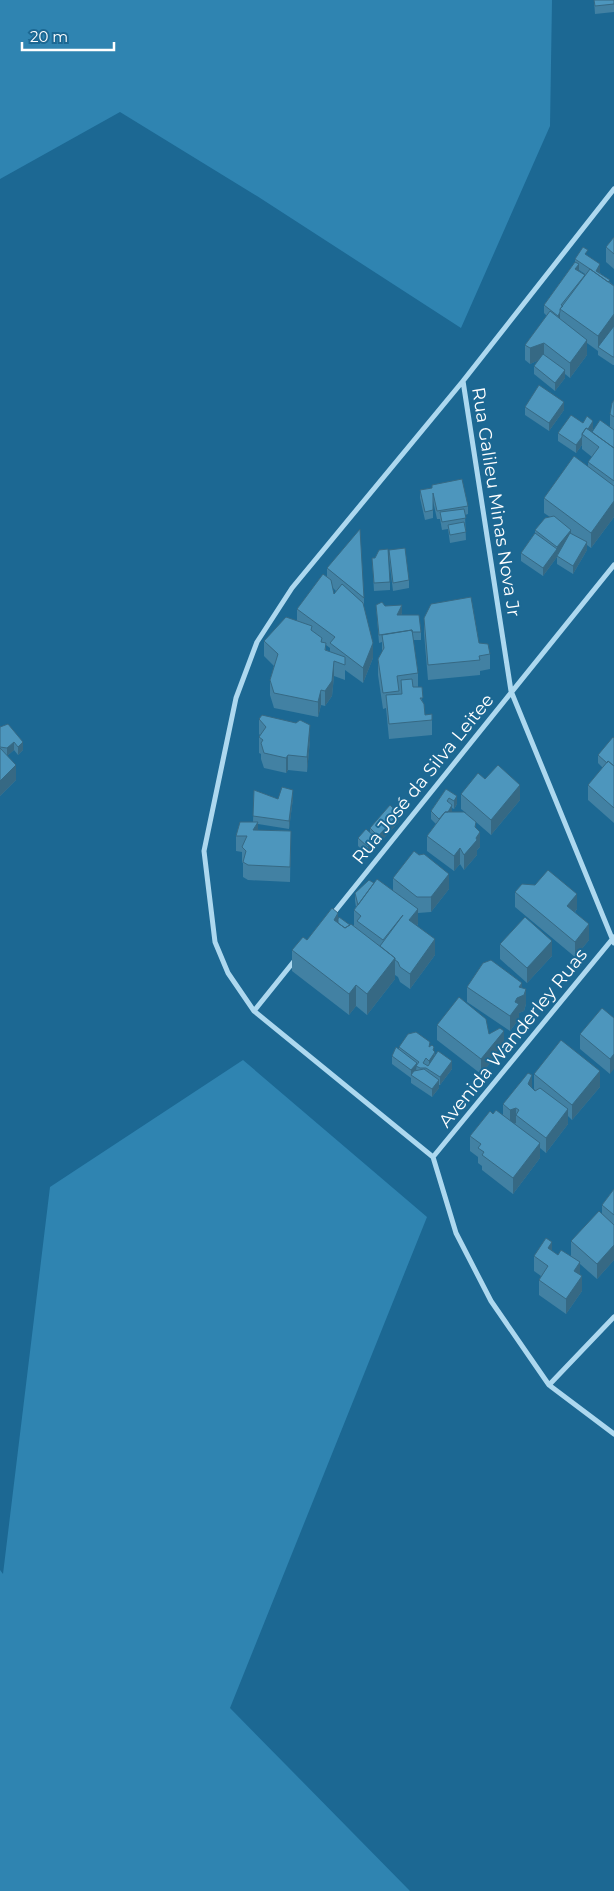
<svg xmlns="http://www.w3.org/2000/svg" width="614" height="1891" font-family="Montserrat,sans-serif">
  <style>
    .green { fill: #2f84b1 }
    .lines { fill: none; stroke-linecap: round; stroke-linejoin: round }
    .street { stroke: #add8ef; stroke-width: 5 }
    .wall { fill: #4281a3; fill-rule: evenodd }
    .shaded-wall { fill: #366984 }
    .building { fill: #4d96bd; stroke: #366984 }
    .labels { text-anchor: middle; stroke-width: 4; stroke-linejoin: round; paint-order: stroke }
    .street-label { font-size: 18px; fill: #fff; stroke: #1c6893 }
  </style>
  <rect width="100%" height="100%" fill="#1c6893"/>
  <path class="green" d="M0 0H552L550 126 461 328 257 196 120 112 0 179Z
    M243 1060 427 1217 230 1708 410 1891H0V1570L3 1574 50 1187Z"/>
  <g class="lines">
    <path class="street" d="M614 189 463 381 511 691 614 943
      M463 381 292 588 257 642 236 698 204 851 215 942 228 973 254 1011 433 1157 456 1233 491 1301 549 1385 614 1434
      M332 915 614 565
      M254 1011 295 960
      M433 1157 614 937
      M549 1385 614 1317"/>
  </g>
  <path class="wall" d="M594 0H614V12L595 14Z
    M614 237V269L606 262V247Z
    M588 256 600 272V273L614 286V365H613L598 355V351L587 343V355L570 378 565 374V378L555 391 534 374V366L539 360 530 364 525 360V345L547 316 544 313V305L575 262V259ZM579 270 585 274V275L579 271Z
    M614 400V517L591 548 587 545V550L573 574 557 564V557L543 576 521 561V553L535 533V530L550 517 544 513V498L588 467V462L592 457 582 449V445L576 453 558 441V433L583 423 593 429 591 432 610 427V414Z
    M525 407 564 410 549 431 525 415Z
    M432 485 468 506V514L465 515 466 540 450 543 448 529 442 530 440 519H437L433 501V518L425 520 420 498V490L432 488Z
    M389 550 409 580V588L393 591 389 558Z
    M372 558 390 582V590L374 591Z
    M327 568 364 598V608L373 658 363 683 345 670V680L334 676 332 696 325 706 321 705 318 717 274 708 270 695V680L274 666 264 656V641L297 620V609L327 577ZM332 587 336 591 334 594ZM326 645 330 648V652L326 650Z
    M376 605 385 606 402 613 401 615 421 632V640H413L418 673V687L423 703 425 715 432 720V735L389 739 386 708 383 709 378 675V659L382 652V642L379 643Z
    M424 618 479 643 490 654V669L480 671V675L428 680 424 633Z
    M259 719 310 740 307 772 288 770 286 773 264 768 261 759V754L259 753V737L260 735 259 734Z
    M0 727 23 750 18 755 14 750 7 756 16 780 0 796Z
    M614 738V823L588 800V785L603 768 598 763V755Z
    M485 779 520 800 491 835 476 822V829L480 847 477 850V855L464 870 460 864 454 871 427 851V836L436 824 431 819V811L446 789 457 804 454 809 452 808V812L466 813 461 809V794Z
    M254 790 278 799 293 798 289 829 258 824V830L291 831 290 882 248 880 243 877V863L242 862V852L236 851V836L253 822Z
    M399 822 378 844 376 841V846L368 855 358 846V838L370 832V828Z
    M393 878 449 889 431 912 418 913V924L417 926 435 955 410 989 400 982 398 977 395 975V979L367 1015 356 1006 349 1015 292 971V950L338 919 350 925 354 926V910L356 907 355 901V893L374 883 393 891Z
    M515 892 577 909 575 912 589 940 575 957 515 907Z
    M500 944 552 956 527 983 500 959Z
    M467 987 522 988 526 1004 524 1011 519 1013V1019L510 1031 467 1002Z
    M614 1018 610 1074 580 1049V1034Z
    M437 1025 489 1034 504 1046 481 1074 437 1040Z
    M430 1046 434 1051 435 1055 452 1069 440 1085H439V1088L432 1097 411 1083V1078L392 1064V1056L399 1049V1047Z
    M534 1074 600 1087 572 1120 568 1116V1124L546 1153 540 1148V1158L513 1194 482 1170V1166L478 1163V1157L470 1151V1136L493 1114 503 1115V1104L532 1088 535 1091V1090L534 1089Z
    M614 1189V1260L597 1279 580 1264V1274L582 1291 566 1314 539 1295V1280L541 1276 534 1271V1256L552 1251 558 1255 571 1256V1241L602 1214V1205Z"/>
  <path class="shaded-wall" d="M579 264V272L575 269Z
    M600 264V272L597 277 596 271Z
    M560 312V320L558 324V316Z
    M614 314V329L598 347V351V336Z
    M587 340V355L570 378V363Z
    M544 343V358L530 364V348Z
    M565 370V378L555 391V383Z
    M564 402V410L549 431V423Z
    M593 421V429L587 438 583 435Z
    M582 437V445L576 453V445Z
    M614 501V517L591 548V533Z
    M571 530V538L557 555V547Z
    M587 542V550L573 574V566Z
    M557 549V557L543 576V568Z
    M402 605V613L397 623V615Z
    M373 643V658L363 683V668Z
    M334 661V676L332 696 325 706V691Z
    M321 690V705L318 717V702Z
    M310 725V740L307 772V757Z
    M14 742V750L7 756V748Z
    M23 742V750L18 755V747Z
    M288 755V770L286 773V758Z
    M16 765V780L0 796V781Z
    M520 785V800L491 835V820Z
    M293 790V798L289 829V821Z
    M457 796V804L454 809V801Z
    M452 805V813L441 821Z
    M399 814V822L378 844V836Z
    M258 822V837L253 830Z
    M476 822V836L480 832V847L477 850V855L464 870V855Z
    M376 838V846L368 855V847Z
    M460 848V864L454 871V856Z
    M449 874V889L431 912V897Z
    M577 894V909L567 921V906Z
    M418 909V924L409 935V920Z
    M338 913V934L334 920Z
    M589 924V940L575 957V942Z
    M435 939V955L410 989V974Z
    M552 941V956L527 983V968Z
    M395 958V979L367 1015V994Z
    M522 983V996L526 989V1004L524 1011 519 1013V1019L510 1031V1016L519 987Z
    M356 985V1006L349 1015V994Z
    M504 1031V1046L481 1074V1059Z
    M434 1047 435 1060 429 1069V1061L433 1050Z
    M614 1054V1069L610 1074V1059Z
    M452 1061V1069L440 1085V1077Z
    M417 1063 416 1071 411 1076V1070Z
    M600 1071V1087L572 1120V1105Z
    M532 1075V1091L528 1084Z
    M439 1080V1088L432 1097V1089Z
    M516 1108V1123L510 1126V1110Z
    M568 1109V1124L546 1153V1138Z
    M540 1143V1158L513 1194V1178Z
    M552 1242V1257L548 1248Z
    M614 1245V1260L597 1279V1264Z
    M580 1262V1277L574 1271Z
    M582 1276V1291L566 1314V1299Z"/>
  <path class="building" d="M594 0H614V4L595 6Z
    M614 237V254L606 247Z
    M583 247 588 250 585 254 600 264 596 271 610 280 608 282 590 269 575 259Z
    M575 262 579 264 575 269 585 275 561 305 563 306 560 309V312L558 316 544 305Z
    M590 269 614 286V314L598 336 560 309Z
    M550 311 587 340 570 363 544 343 530 348 525 345Z
    M614 326V357H613L598 347Z
    M543 354 565 370 555 383 534 366Z
    M539 385 564 402 549 423 525 407Z
    M614 400V417L610 414 612 403Z
    M571 415 583 423 587 416 593 421 588 429 586 428 582 434V437L576 445 558 433Z
    M600 420 614 430V448L592 432Z
    M586 428 614 448V481L588 462 599 447 582 434Z
    M574 456 614 486V501L591 533 544 498Z
    M462 479 468 506 437 511 433 493V510L425 512 420 490 432 488V485Z
    M464 509 466 518 442 522 440 512Z
    M554 516 571 530 557 547 535 530 545 518Z
    M464 522 466 532 450 535 448 525Z
    M360 529 364 598 327 568Z
    M535 533 557 549 543 568 521 553Z
    M570 533 587 542 573 566 557 556Z
    M405 548 409 580 393 583 389 550Z
    M388 549 390 582 374 583 372 558H375L379 550Z
    M323 574 331 580 334 594 342 584 363 603 373 643 363 668 330 643 335 637 297 609Z
    M471 597 479 643 488 644 490 654 479 656 480 660 428 665 424 618 431 604Z
    M382 602 385 606 402 605 397 615H419L421 632H412V630L379 635 376 605Z
    M286 617 312 626 311 630 322 638 321 642 326 643 325 650 345 657V665L334 661 332 681 325 691 321 690 318 702 274 693 270 680 278 654 264 641Z
    M412 630 418 673 397 676 399 691 383 693 378 659 384 648 382 635Z
    M412 679 413 687H422L423 698H420L424 704 425 715 432 714V720L389 724 386 695 402 694 401 680Z
    M262 715 296 723 300 720 310 725 307 757 288 755 286 758 264 753 261 743 263 740 259 737 266 727 259 719Z
    M8 724 23 742 18 747 14 742 7 748 0 747V727Z
    M613 737 614 738V766L608 761 607 763 598 755Z
    M0 748 16 765 0 781Z
    M608 761 614 766V808L588 785Z
    M498 765 520 785 491 820 461 794 478 773 485 779Z
    M282 787 293 790 289 821 253 816 254 790 278 799Z
    M446 789 457 796 454 801 449 798 447 801 452 805 448 812H445L439 819 431 811Z
    M390 805 399 814 378 836 370 828Z
    M445 812H464L476 822 475 827 480 832 476 838 477 840 464 855 460 848 454 856 427 836Z
    M240 822H258L253 830 291 831 290 867 248 865 243 862 246 851 242 847 247 836H236Z
    M366 829 376 838 368 847 358 838Z
    M414 851 419 855 424 854 449 874 431 897H417L393 878Z
    M548 870 577 894 567 906 589 924 575 942 515 892 522 884 535 885Z
    M377 879 418 909 409 920 435 939 410 974 400 967 398 962 395 960V958L380 946 403 915 383 940 357 921 361 916 354 910Z
    M369 880 374 883 358 905 355 893Z
    M332 908 338 913 334 920 345 928 351 924 395 958 367 994 356 985 349 994 292 950 303 937 307 940Z
    M339 917 350 925 345 928 338 923V919Z
    M525 917 552 941 527 968 500 944Z
    M491 960 522 983 519 987 526 989 524 995 517 998 515 1002 519 1004 510 1016 467 987 483 963Z
    M459 997 486 1019 489 1034 500 1028 504 1031 481 1059 437 1025Z
    M602 1008 614 1018V1054L610 1059 580 1034Z
    M416 1032 430 1042 429 1047 432 1045 434 1047 433 1050 435 1052 429 1061 426 1058 423 1063 428 1066 438 1051 452 1061 440 1077 426 1068H420L416 1066 419 1062 399 1047 408 1034Z
    M561 1040 600 1071 572 1105 534 1074Z
    M396 1047 417 1063 411 1070 392 1056Z
    M424 1069 439 1080 432 1089 411 1075 414 1071Z
    M528 1073 532 1075 528 1084 535 1091 540 1088 568 1109 546 1138 516 1115 519 1110 516 1108 510 1110 503 1104Z
    M496 1110 540 1143 513 1178 482 1155 484 1152 478 1148 481 1144 470 1136 490 1111 493 1114Z
    M614 1189V1215L602 1205Z
    M599 1211 614 1225V1245L597 1264 571 1241Z
    M546 1238 552 1242 548 1248 558 1255 561 1250 580 1262 574 1271 582 1276 566 1299 539 1280 548 1266 534 1256Z"/>
  <g class="labels">
    <g class="street-label">
      <text transform="translate(496 502) rotate(81)" y="6">Rua Galileu Minas Nova Jr</text>
      <text transform="translate(423 779) rotate(-51)" y="6">Rua José da Silva Leitee</text>
      <text transform="translate(513 1038) rotate(-51)" y="6">Avenida Wanderley Ruas</text>
    </g>
  </g>
  <path d="M22 42v8h92v-8" fill="none" stroke="#ffffff" stroke-width="2.5"/>
  <text x="30" y="42" font-size="15" fill="#ffffff" stroke="#1c6893" stroke-width="4" paint-order="stroke">20 m</text>
</svg>
